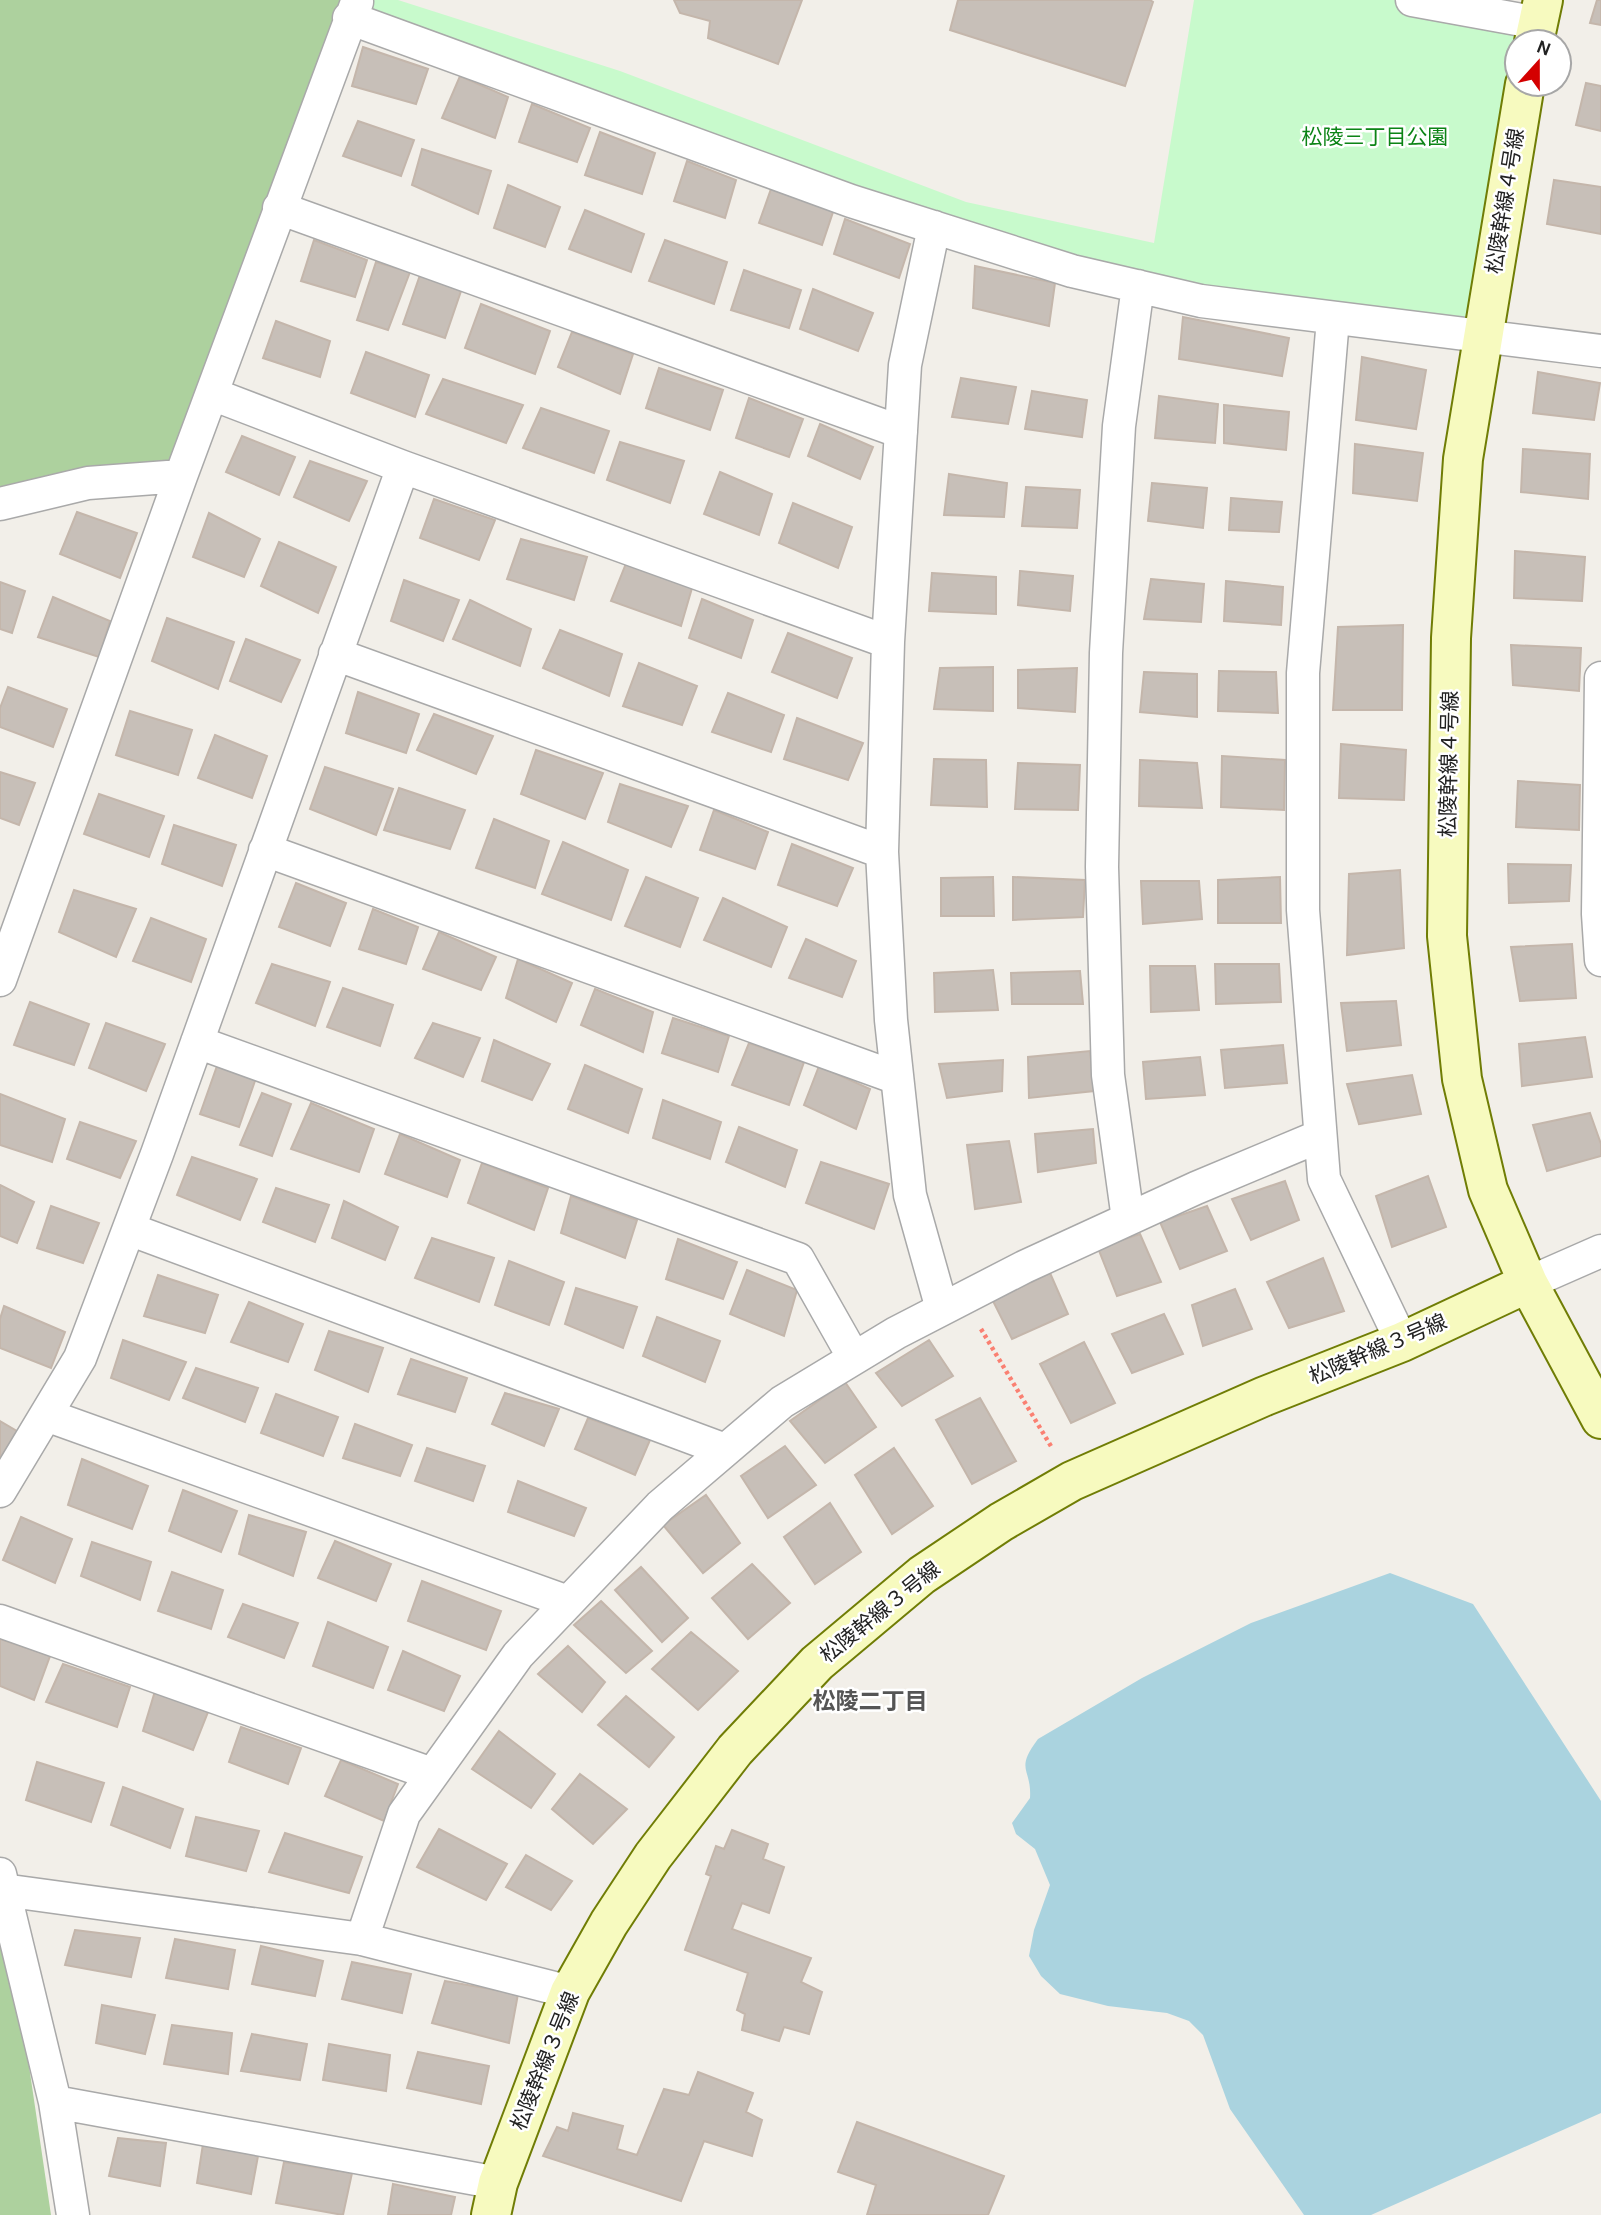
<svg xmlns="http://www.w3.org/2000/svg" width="1601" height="2215" font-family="Karla,'Noto Sans JP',sans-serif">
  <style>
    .forest { fill: #add19e }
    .park { fill: #c8facc }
    .water { fill: #aad3df }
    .building { fill: #c7bfb8; stroke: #c4b6ab; stroke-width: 2 }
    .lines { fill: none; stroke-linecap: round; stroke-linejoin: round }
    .street-casing { stroke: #a9a9a9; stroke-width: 35 }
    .secondary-casing { stroke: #707d05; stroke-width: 42 }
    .path { stroke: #fa8072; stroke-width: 4.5; stroke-dasharray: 3.5 3.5; stroke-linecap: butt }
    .street { stroke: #fff; stroke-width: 32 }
    .secondary { stroke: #f7fabf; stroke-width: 38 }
    .labels { text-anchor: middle; stroke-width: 5; stroke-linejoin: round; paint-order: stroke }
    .park-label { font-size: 21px; fill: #0c8416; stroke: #fff }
    .street-label { font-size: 21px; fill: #222; stroke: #fff }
    .neighbourhood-label { font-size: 23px; font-weight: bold; fill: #555; stroke: #fff }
  </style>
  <rect width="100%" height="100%" fill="#f2efe9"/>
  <path class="forest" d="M0 0H360L181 476 0 506Z
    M0 1884 3 1890 51 2215H0Z"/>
  <path class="park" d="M358 0H398L620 71 966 202 1154 243 1194 0H1412L1538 23 1517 42V84L1483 335 1201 301 349 18Z"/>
  <path class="water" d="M1390 1573 1473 1604 1601 1801V2113L1371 2215H1304L1230 2109 1203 2035 1189 2021 1167 2013 1108 2006 1060 1994 1041 1976 1029 1956 1034 1930 1050 1885 1035 1849 1016 1834 1012 1823 1030 1798C1032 1768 1014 1771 1038 1739L1142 1678 1251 1623Z"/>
  <path class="building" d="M674 0H802L778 64 708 38 710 21 680 13Z
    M958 0H1150L1153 2 1125 86 950 30Z
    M1597 0H1601V25L1590 23Z
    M363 47 428 69 416 104 352 86Z
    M460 76 508 97 495 138 442 118Z
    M1586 83 1601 86V131L1576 125Z
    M532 104 590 128 577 162 519 142Z
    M358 121 414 140 401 176 343 156Z
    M600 132 655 153 642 194 585 175Z
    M422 149 491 171 478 214 412 185Z
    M687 161 736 180 725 218 674 201Z
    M1554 180 1601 187V234L1547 224Z
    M508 185 560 207 545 247 494 228Z
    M772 186 834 209 822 245 759 223Z
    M585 210 644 234 631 272 569 249Z
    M845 219 910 244 899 278 834 254Z
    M314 240 367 260 355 297 301 281Z
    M665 240 727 262 714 304 649 281Z
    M376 262 410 272 388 330 357 320Z
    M975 266 1055 283 1049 326 973 308Z
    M744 270 801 290 789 328 731 310Z
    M420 275 461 291 445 338 403 324Z
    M813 289 873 313 858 351 800 329Z
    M481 304 550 331 535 374 465 348Z
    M1183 317 1289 338 1282 376 1179 359Z
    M276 321 330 341 320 377 263 358Z
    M572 332 633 354 620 394 558 367Z
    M366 352 429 375 415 417 351 393Z
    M1362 357 1426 370 1416 429 1356 420Z
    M659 368 723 390 710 430 646 408Z
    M1538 372 1600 383 1594 420 1533 413Z
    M961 378 1016 387 1008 424 952 417Z
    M443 379 523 405 506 443 426 414Z
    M1032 391 1087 400 1082 437 1025 429Z
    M1159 396 1218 404 1215 443 1155 438Z
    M749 398 803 419 789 457 736 438Z
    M1224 405 1289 412 1286 450 1224 443Z
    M541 408 609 431 594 473 523 448Z
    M820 424 873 447 860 479 808 456Z
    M242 436 295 457 279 495 226 472Z
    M620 442 684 461 670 503 607 480Z
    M1355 444 1423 453 1417 501 1353 493Z
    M1523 449 1590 454 1588 499 1521 492Z
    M310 461 367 481 349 521 294 497Z
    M720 472 772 494 759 535 704 514Z
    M949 474 1007 483 1004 517 944 515Z
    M1152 483 1207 488 1203 528 1148 521Z
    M1026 487 1080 490 1077 528 1022 526Z
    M1231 498 1282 502 1279 532 1229 530Z
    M434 499 495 520 479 560 420 538Z
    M793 503 852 527 838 568 779 543Z
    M77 512 137 533 120 578 60 554Z
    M209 513 260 539 244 577 193 557Z
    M521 539 587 557 574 600 507 579Z
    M279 542 336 567 318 613 261 586Z
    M1515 551 1585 557 1582 601 1514 598Z
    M627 561 692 588 681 626 611 601Z
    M1020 571 1073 576 1070 611 1018 605Z
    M932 573 996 577V614L929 611Z
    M1151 579 1204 584 1201 622 1144 619Z
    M404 580 459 600 443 641 391 621Z
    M1226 581 1283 587 1281 625 1224 621Z
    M0 582 25 591 12 633 0 629Z
    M53 597 110 621 99 657 38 637Z
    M702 599 753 620 741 658 689 638Z
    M470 600 531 629 520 666 453 639Z
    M167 618 234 642 218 689 152 661Z
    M1403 625 1402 710H1333L1338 627Z
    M560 630 622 654 609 696 543 668Z
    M788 633 852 658 837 698 772 672Z
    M246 639 300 660 281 702 230 681Z
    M1511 645 1581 648 1579 691 1513 685Z
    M639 663 697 686 682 725 623 706Z
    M993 667V711L934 709 940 668Z
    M1077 668 1075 712 1018 708V670Z
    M1219 671 1276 672 1278 713 1218 711Z
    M1144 672 1197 674V717L1140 712Z
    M8 687 67 709 53 747 0 727V708Z
    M358 692 419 714 406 753 346 733Z
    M728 693 784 715 771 752 712 732Z
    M130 711 192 730 178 775 116 755Z
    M434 714 493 736 476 774 417 750Z
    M797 718 863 743 848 780 784 759Z
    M215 735 267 756 252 798 198 778Z
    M1341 744 1406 750 1404 800 1339 798Z
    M536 750 603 773 585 819 521 794Z
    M1222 756 1285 760 1284 810 1221 807Z
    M934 759 986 760 987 807 931 805Z
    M1140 760 1197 763 1202 808 1139 806Z
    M1018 763 1080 765 1078 810 1015 809Z
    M325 767 393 789 376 835 310 809Z
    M0 772 35 783 19 825 0 818Z
    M1518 781 1580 785 1579 830 1516 827Z
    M620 784 688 806 671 847 608 822Z
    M399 788 465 810 450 849 384 830Z
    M99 794 164 816 149 857 84 834Z
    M714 810 768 832 755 869 700 850Z
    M494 819 549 841 535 888 476 868Z
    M174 825 236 845 222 886 162 864Z
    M563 842 628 870 611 920 542 894Z
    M792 844 853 868 837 906 778 885Z
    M1508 864 1571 865 1569 901 1509 903Z
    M1400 870 1404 948 1347 955 1349 874Z
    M646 877 698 898 680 947 625 926Z
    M993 877 994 916H941V878Z
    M1013 877 1085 880 1083 917 1013 920Z
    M1280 877 1281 923H1218V880Z
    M1141 881H1199L1202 919 1143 924Z
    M296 883 346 903 330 946 279 927Z
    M74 890 136 909 116 957 59 932Z
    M723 898 787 927 771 967 704 940Z
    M373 909 418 927 406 964 359 949Z
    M151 918 206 939 191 982 133 961Z
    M439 932 496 957 481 990 423 969Z
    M806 939 856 961 842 997 789 978Z
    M1572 944 1576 998 1520 1001 1511 947Z
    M518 959 572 983 556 1022 506 998Z
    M272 964 330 982 315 1026 256 1003Z
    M1215 964H1279L1281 1002 1216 1004Z
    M1150 966H1195L1199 1010 1151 1012Z
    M993 970 998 1010 935 1012 934 973Z
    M1080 971 1083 1004H1012L1011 973Z
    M343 988 393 1005 380 1046 327 1027Z
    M595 989 653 1012 643 1052 581 1025Z
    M1396 1001 1401 1045 1347 1051 1341 1003Z
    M30 1002 89 1024 74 1065 14 1045Z
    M673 1018 729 1036 718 1072 662 1053Z
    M106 1023 165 1044 146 1091 89 1068Z
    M433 1023 480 1038 463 1077 415 1058Z
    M1585 1037 1592 1077 1522 1086 1519 1044Z
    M494 1040 550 1064 532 1100 482 1081Z
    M749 1043 804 1062 789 1105 732 1085Z
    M1283 1045 1287 1083 1225 1088 1221 1050Z
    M1090 1051 1094 1091 1029 1098 1028 1057Z
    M1200 1057 1205 1095 1146 1099 1143 1062Z
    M1003 1060 1002 1091 947 1098 939 1064Z
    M585 1065 642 1089 628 1133 568 1109Z
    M217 1066 256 1078 239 1127 200 1114Z
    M819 1066 870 1089 856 1129 804 1105Z
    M1412 1075 1421 1114 1359 1124 1347 1084Z
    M262 1093 291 1104 272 1156 240 1145Z
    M0 1094 65 1119 52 1162 0 1145Z
    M663 1100 721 1122 710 1159 653 1138Z
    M311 1103 374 1129 359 1172 291 1149Z
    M1590 1113 1601 1144V1156L1547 1171 1533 1125Z
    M80 1122 136 1141 120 1178 67 1159Z
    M739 1127 797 1150 785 1187 726 1162Z
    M1093 1129 1096 1163 1038 1172 1035 1134Z
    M400 1134 460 1160 447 1197 385 1174Z
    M1009 1141 1021 1202 975 1209 967 1145Z
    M192 1157 257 1179 240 1220 177 1195Z
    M821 1162 889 1184 874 1229 806 1203Z
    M482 1163 548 1188 534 1230 468 1203Z
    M1428 1176 1446 1227 1392 1247 1376 1196Z
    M1285 1181 1299 1220 1251 1240 1232 1199Z
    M0 1185 34 1202 17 1243 0 1236Z
    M276 1188 329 1205 315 1242 263 1222Z
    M571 1196 637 1220 625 1258 561 1233Z
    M344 1201 398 1227 385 1260 332 1238Z
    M51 1206 99 1223 83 1263 37 1248Z
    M1207 1206 1227 1251 1180 1269 1160 1222Z
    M1140 1234 1161 1282 1117 1296 1098 1248Z
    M432 1238 494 1258 479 1302 415 1278Z
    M678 1239 737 1262 723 1299 666 1279Z
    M1323 1258 1344 1311 1289 1328 1267 1282Z
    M509 1261 564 1282 549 1325 495 1305Z
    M747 1270 797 1290 784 1336 730 1314Z
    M1050 1273 1068 1314 1012 1339 993 1301Z
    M158 1275 218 1295 205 1333 144 1316Z
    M576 1288 637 1307 623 1348 565 1324Z
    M1235 1289 1252 1329 1203 1346 1192 1305Z
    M249 1302 303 1324 288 1362 231 1342Z
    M4 1306 65 1332 51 1368 0 1348V1319Z
    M1164 1314 1183 1354 1132 1373 1112 1334Z
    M657 1317 720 1341 705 1382 643 1356Z
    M329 1331 383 1348 368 1392 315 1370Z
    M123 1340 186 1362 169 1400 111 1378Z
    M929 1340 953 1376 902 1406 876 1373Z
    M1084 1342 1115 1403 1071 1423 1040 1364Z
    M411 1359 467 1378 455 1412 398 1394Z
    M196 1368 258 1388 245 1422 183 1398Z
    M845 1382 876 1427 825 1463 790 1421Z
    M505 1393 559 1409 544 1446 492 1424Z
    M276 1394 338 1417 323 1456 261 1433Z
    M980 1398 1016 1461 972 1484 936 1420Z
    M588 1418 650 1440 635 1475 575 1449Z
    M0 1421 17 1431 0 1459Z
    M355 1424 412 1445 400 1476 343 1458Z
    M785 1446 816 1485 768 1518 741 1476Z
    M427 1448 485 1466 473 1501 415 1481Z
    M894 1448 933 1506 892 1534 855 1475Z
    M82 1459 148 1486 132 1529 68 1505Z
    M518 1481 586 1508 574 1536 508 1512Z
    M183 1490 237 1511 221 1552 169 1531Z
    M706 1495 740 1543 703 1573 663 1525Z
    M830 1503 861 1552 815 1584 784 1537Z
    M249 1515 306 1532 293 1576 239 1554Z
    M21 1517 72 1539 55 1583 3 1560Z
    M335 1541 391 1564 376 1601 318 1578Z
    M92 1542 151 1562 140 1600 81 1576Z
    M752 1564 790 1603 748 1639 712 1598Z
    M641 1567 688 1618 662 1642 615 1590Z
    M172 1572 223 1590 211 1629 158 1611Z
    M422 1581 501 1611 486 1650 408 1621Z
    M601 1601 652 1651 626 1673 574 1625Z
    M243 1604 298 1623 284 1658 228 1637Z
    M328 1622 388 1647 373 1688 313 1666Z
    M691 1632 738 1671 698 1710 652 1669Z
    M0 1639 50 1656 34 1700 0 1686Z
    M568 1646 605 1682 582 1712 538 1674Z
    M403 1651 460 1676 444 1711 388 1690Z
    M63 1664 130 1687 117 1727 46 1702Z
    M155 1691 208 1712 193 1750 143 1731Z
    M626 1696 674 1737 649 1767 598 1725Z
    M241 1727 301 1748 288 1784 229 1762Z
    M499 1731 555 1774 531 1808 472 1769Z
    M341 1760 398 1784 384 1821 325 1796Z
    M37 1762 104 1783 91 1822 26 1800Z
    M580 1774 627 1809 593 1844 552 1809Z
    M123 1787 183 1809 170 1848 111 1825Z
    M196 1817 259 1831 246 1871 186 1856Z
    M439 1829 507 1864 486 1900 417 1867Z
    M732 1830 768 1844 763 1859 784 1867 769 1913 742 1903 732 1929 811 1958 801 1982 822 1992 809 2034 784 2027 779 2041 742 2030 745 2014 737 2010 748 1973 685 1950 711 1876 706 1874 716 1846 724 1849Z
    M285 1833 362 1857 349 1893 269 1872Z
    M526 1855 572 1881 551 1910 506 1887Z
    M75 1930 140 1938 131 1977 65 1965Z
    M175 1939 235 1950 228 1989 166 1978Z
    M261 1946 323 1961 315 1996 252 1984Z
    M352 1962 411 1974 402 2013 342 1999Z
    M445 1981 518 1994 509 2043 432 2023Z
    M102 2005 155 2015 145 2054 96 2043Z
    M172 2025 232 2033 228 2074 164 2064Z
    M252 2034 307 2044 300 2080 241 2071Z
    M329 2044 390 2055 386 2091 323 2080Z
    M418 2052 489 2066 481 2104 407 2088Z
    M698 2072 753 2093 746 2112 762 2120 752 2156 704 2141 681 2201 543 2156 557 2127 568 2131 573 2113 623 2126 617 2149 637 2155 664 2089 689 2095Z
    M857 2122 1004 2176 988 2215H867L876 2185 838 2172Z
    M118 2138 166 2143 160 2186 109 2176Z
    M203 2144 258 2156 251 2194 197 2183Z
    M284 2162 352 2173 343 2215 276 2203Z
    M393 2184 455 2197 451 2215H388Z"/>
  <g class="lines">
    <g class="street-casing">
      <path id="street" d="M1412 0 1538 23
        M349 18 851 201 1072 271 1201 301 1601 351
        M279 208 901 432
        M934 227 905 365 888 642 882 852 891 1020 910 1195 942 1309
        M1333 319 1303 673V910L1324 1179 1402 1342
        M212 394 403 467 888 642
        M0 504 88 483 181 476
        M335 654 882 852
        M1601 678 1598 914 1601 960
        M265 850 897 1078
        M0 980 181 476 357 2
        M197 1042 798 1259 854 1358
        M1128 1219 1108 1075 1102 867 1106 653 1119 426 1138 286
        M129 1229 725 1450
        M1528 1283 1601 1251
        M46 1415 568 1602
        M0 1491 80 1358 157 1154 403 467
        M0 1621 432 1774
        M0 1874 55 2102 73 2215
        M3 1890 362 1939 570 1992
        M362 1939 404 1814 518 1655 660 1506 782 1402 896 1333 1024 1267 1196 1188 1320 1136
        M55 2102 498 2183"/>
    </g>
    <g class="secondary-casing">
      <path id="secondary" d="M1534 42 1543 0
        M1525 84 1463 459 1451 638 1447 936 1462 1079 1488 1190 1528 1283 1601 1419
        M491 2215 498 2183 570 1992 609 1923 653 1856 735 1750 817 1663 922 1575 1001 1522 1072 1481 1265 1396 1402 1342 1528 1283"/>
    </g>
    <path class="path" d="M981 1329 1052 1448"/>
    <use href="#street" class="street"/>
    <use href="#secondary" class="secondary"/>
  </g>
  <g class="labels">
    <g class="park-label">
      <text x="1375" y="144">松陵三丁目公園</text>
    </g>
    <g class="street-label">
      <text transform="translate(1505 201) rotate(-81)" y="7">松陵幹線４号線</text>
      <text transform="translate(1449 764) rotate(-89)" y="7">松陵幹線４号線</text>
      <text transform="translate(1378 1349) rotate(-23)" y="7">松陵幹線３号線</text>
      <text transform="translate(880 1612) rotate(-39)" y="7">松陵幹線３号線</text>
      <text transform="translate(545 2061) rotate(-68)" y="7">松陵幹線３号線</text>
    </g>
    <g class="neighbourhood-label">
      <text x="870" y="1709">松陵二丁目</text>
    </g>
  </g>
  <g transform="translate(1538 63) rotate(21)"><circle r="33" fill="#ffffff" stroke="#a7a7a7" stroke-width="2"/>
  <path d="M0-5L12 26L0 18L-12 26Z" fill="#d40000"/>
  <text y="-10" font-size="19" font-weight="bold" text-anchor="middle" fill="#222222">N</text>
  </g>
</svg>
